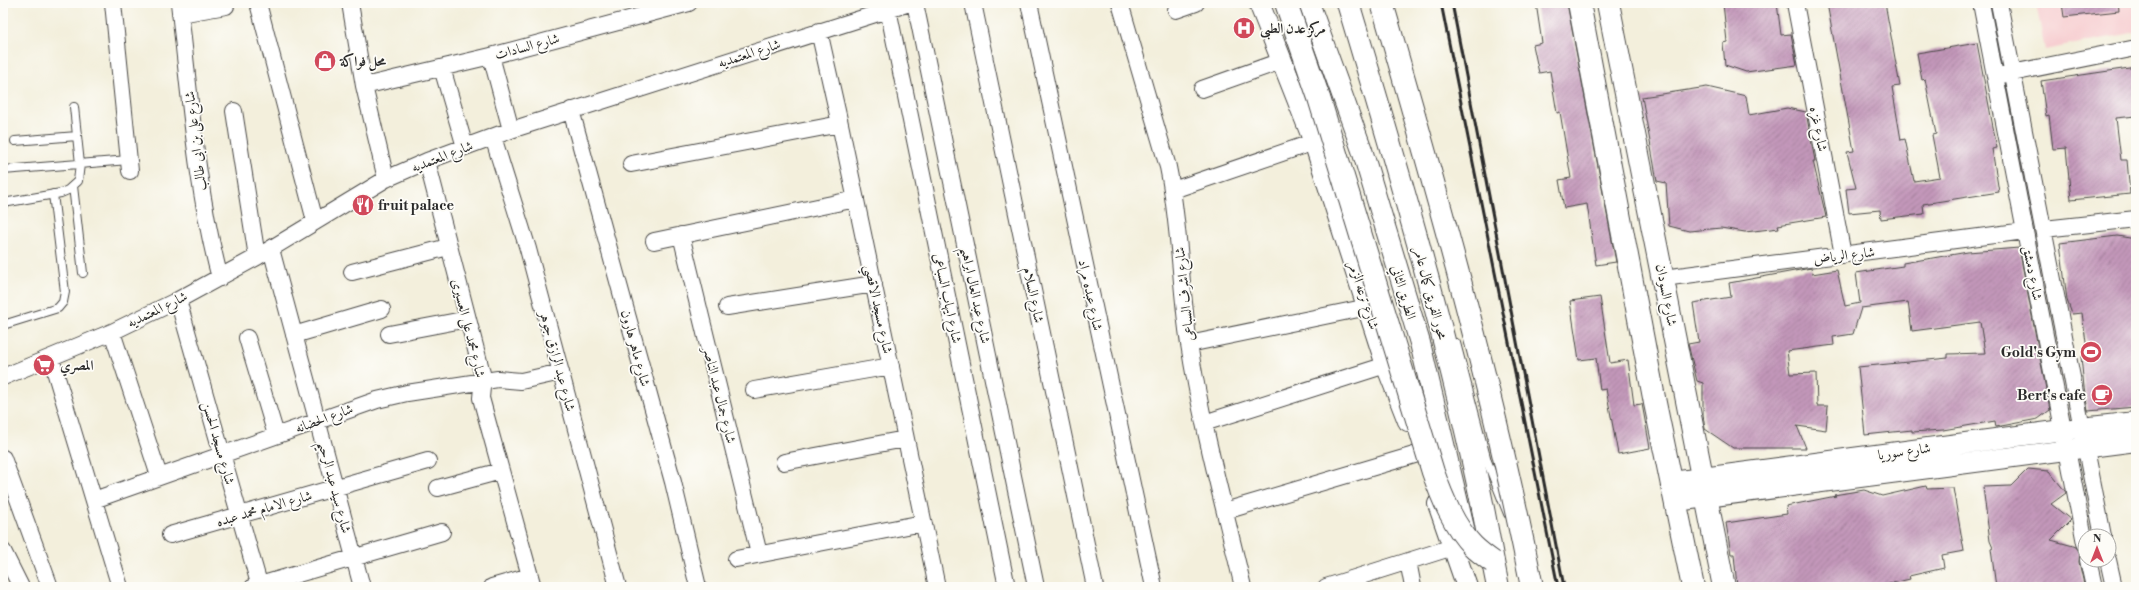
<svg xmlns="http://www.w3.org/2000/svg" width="2139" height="590" font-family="'Libre Bodoni',Amiri,serif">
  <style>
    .built { fill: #f7cfd2 }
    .building { fill: url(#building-hatch) }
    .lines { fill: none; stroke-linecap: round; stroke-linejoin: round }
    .service-casing { stroke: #494846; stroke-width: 10 }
    .minor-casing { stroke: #494846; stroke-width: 18 }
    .tertiary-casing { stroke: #494846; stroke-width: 22 }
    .primary-casing { stroke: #494846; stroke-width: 24 }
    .motorway-casing { stroke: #494846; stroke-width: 24 }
    .service { stroke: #fff; stroke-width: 8 }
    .minor { stroke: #fff; stroke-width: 16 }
    .tertiary { stroke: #fff; stroke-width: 20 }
    .primary { stroke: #fff; stroke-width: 22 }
    .motorway { stroke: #fff; stroke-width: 22 }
    .rail { stroke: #2b2b2b; stroke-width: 3 }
    .motorway-bridge-casing { stroke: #494846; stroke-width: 24; stroke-linecap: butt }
    .motorway-bridge { stroke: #fff; stroke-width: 22 }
    .labels { text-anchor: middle; stroke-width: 3.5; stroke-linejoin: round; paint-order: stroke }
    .poi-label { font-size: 14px; font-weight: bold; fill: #2b2b2b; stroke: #fdfcf7; text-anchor: start }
    .street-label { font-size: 14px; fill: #2b2b2b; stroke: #fdfcf7 }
  </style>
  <defs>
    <pattern id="building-hatch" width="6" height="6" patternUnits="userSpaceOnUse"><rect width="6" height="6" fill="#c397ba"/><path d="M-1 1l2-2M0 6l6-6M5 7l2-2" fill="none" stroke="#9f7b97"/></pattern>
  </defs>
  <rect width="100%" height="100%" fill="#fdfcf7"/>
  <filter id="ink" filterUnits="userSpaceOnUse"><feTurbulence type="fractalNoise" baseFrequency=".025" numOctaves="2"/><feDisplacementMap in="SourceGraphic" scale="8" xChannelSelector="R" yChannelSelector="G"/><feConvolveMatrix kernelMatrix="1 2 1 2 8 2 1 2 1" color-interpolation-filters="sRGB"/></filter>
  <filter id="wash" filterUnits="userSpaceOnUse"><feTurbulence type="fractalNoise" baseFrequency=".012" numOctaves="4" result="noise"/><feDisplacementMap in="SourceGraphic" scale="16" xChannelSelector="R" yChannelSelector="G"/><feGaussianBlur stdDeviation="0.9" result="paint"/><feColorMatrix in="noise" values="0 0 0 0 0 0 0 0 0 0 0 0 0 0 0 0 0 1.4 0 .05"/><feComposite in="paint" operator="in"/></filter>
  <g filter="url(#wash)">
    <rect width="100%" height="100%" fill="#f3efdc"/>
    <path class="built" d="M2036 3H2136V32L2045 50Z"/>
    <g id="blocks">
      <path class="building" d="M1536 3H1567L1616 262 1596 265 1587 204 1564 208 1559 180 1571 178 1560 112 1557 113 1550 71 1539 73 1533 45 1542 43Z
        M1723 3H1777L1781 35 1791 34 1797 65 1746 72 1725 65 1723 43 1727 42Z
        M1827 3H1885L1900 86 1892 87 1901 140 1905 139 1914 181 1940 177 1932 135 1936 134 1925 79 1922 80 1917 53 1977 43 1997 148 1992 149 1999 192 1923 204 1924 214 1881 219 1880 210 1849 213 1846 189 1856 188 1847 152 1854 151Z
        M2062 3H2118L2119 11 2064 17Z
        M2136 67V116L2116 118 2121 160H2127L2130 194 2071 200 2066 148 2053 149 2049 115 2046 116 2041 81Z
        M1707 87 1746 96 1749 115 1787 108 1806 112 1815 161H1813L1826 217 1778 225 1779 228 1745 232 1721 228 1689 231 1669 226 1666 183 1657 181 1642 97Z
        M2117 236 2136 239V407L2088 411 2084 387 2081 357H2088L2082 313 2072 314 2067 300 2060 243Z
        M2019 248 2050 410 2038 419 1996 427 1995 421 1943 430 1912 432V430L1865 435 1858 367 1948 358V354L1985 353 1980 322 1912 331 1908 302 1861 308 1853 334 1833 337 1834 345 1787 351 1790 374 1816 373 1817 406H1828L1826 430 1797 426 1806 448H1733L1705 429 1703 415V383L1697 381 1688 344 1699 342 1693 303 1731 297 1729 283 1811 268 1812 274 1837 270 1845 306 1860 303 1856 273 1903 266V263L1968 252Z
        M1600 297 1610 363 1628 360 1634 405 1642 404 1650 448 1618 454 1606 389 1600 390 1596 358 1579 360 1570 301Z
        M2028 469 2049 471 2065 491 2066 493 2051 504 2071 520 2051 540 2077 547 2080 551 2079 562 2084 584 2073 587H1996L1991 549 1993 548 1990 541 1983 487 2011 486Z
        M1926 486 1927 489 1953 488 1964 551 1942 555 1944 568 1909 576 1910 579 1875 587 1874 584 1859 587H1737L1734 554H1731L1726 523 1787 514 1786 506 1836 496 1834 495 1864 490 1882 496Z"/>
    </g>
  </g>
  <g filter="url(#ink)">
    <use href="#blocks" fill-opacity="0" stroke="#494846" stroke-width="1"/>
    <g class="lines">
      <g class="service-casing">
        <path id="service" d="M15 141 77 136
          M3 170 129 160
          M73 186 83 273
          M3 203 61 193 68 190 78 181 80 164 74 107
          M3 325 58 308 63 302 65 292 53 194
          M1456 343 1487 461 1508 514"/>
      </g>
      <g class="minor-casing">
        <path id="minor" d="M113 3 130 171
          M179 3C190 95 196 188 220 278
          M258 3 315 221
          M350 3 364 86 386 179
          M915 3 1036 587
          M973 3 1095 587
          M1029 3 1154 587
          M1120 3 1168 167C1180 225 1180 285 1189 344 1202 426 1224 506 1243 587
          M1795 3 1843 255
          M1981 3 2085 543
          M1999 3 2103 536
          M888 9 1007 587
          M1176 10 1196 3
          M180 14 226 6
          M819 31 840 124 937 587
          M491 56 511 130
          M442 68 465 147
          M2002 75 2136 48
          M364 86 491 56 689 3
          M1202 89 1281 61
          M571 110 673 482 698 587
          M234 111 257 257
          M493 137 528 249 618 587
          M427 161 483 377 481 398 533 587
          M631 164 840 124
          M1173 190 1314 142
          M2044 229 2136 219
          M681 235 759 554
          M654 241 856 199
          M271 249 362 587
          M352 272 448 247
          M1663 278 2025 231
          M178 300 260 587
          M727 307 874 284
          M112 332 159 476
          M389 334 468 319
          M294 335 382 309
          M247 338 276 435
          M1189 344 1368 307
          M51 358 120 587
          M3 377 112 332 178 300 257 257 386 179 427 161 511 130 910 3
          M754 390 891 366
          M1204 423 1386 365
          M3 458 50 587
          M784 462 905 439
          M438 488 501 471
          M94 500 377 400 407 393 498 379 521 381 561 372
          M1225 511 1421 453
          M170 535 428 461
          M3 551 21 587
          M736 559 923 523
          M2088 560 2094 587
          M2108 560 2114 587
          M1408 561 1413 587
          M253 587 442 532
          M492 587 530 576
          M1326 587 1453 547"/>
      </g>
      <g class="tertiary-casing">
        <path id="tertiary" d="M1259 3 1314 142 1386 365 1408 421
          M1309 3 1362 150 1420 343 1465 532
          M1672 482 2063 430 2136 422
          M1676 501 2136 441
          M1438 504 1467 587"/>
      </g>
      <g class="primary-casing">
        <path id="primary" d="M1579 3 1655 403 1693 587
          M1608 3 1724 587"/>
      </g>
      <g class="motorway-casing">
        <path id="motorway" d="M1348 3C1396 163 1444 325 1479 489 1486 521 1491 554 1498 587"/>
      </g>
      <use href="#service" class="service"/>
      <use href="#minor" class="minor"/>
      <use href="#tertiary" class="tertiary"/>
      <use href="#primary" class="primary"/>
      <use href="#motorway" class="motorway"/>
      <path class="rail" d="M1441 3 1558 587
        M1452 3 1564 587"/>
      <g class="motorway-bridge-casing">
        <path id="motorway-bridge" d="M1286 3 1319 98 1433 472C1442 497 1454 527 1473 546 1479 552 1486 557 1493 562
          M1382 3C1438 196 1493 390 1532 587"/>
      </g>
      <use href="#motorway-bridge" class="motorway-bridge"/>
    </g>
  </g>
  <defs>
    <g id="hospital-disc" transform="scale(1.15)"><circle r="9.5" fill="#d1495b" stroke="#fdfcf7"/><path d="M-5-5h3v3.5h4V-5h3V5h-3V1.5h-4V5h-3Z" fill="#fff"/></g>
    <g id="shop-disc" transform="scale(1.15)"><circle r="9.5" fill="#d1495b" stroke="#fdfcf7"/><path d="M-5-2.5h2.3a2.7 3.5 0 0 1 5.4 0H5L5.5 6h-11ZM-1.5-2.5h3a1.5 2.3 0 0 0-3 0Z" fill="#fff"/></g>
    <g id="restaurant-disc" transform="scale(1.15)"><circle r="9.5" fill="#d1495b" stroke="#fdfcf7"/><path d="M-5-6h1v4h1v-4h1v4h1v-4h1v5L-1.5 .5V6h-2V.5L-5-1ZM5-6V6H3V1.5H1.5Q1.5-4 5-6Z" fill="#fff"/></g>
    <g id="stadium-disc" transform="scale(1.15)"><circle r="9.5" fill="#d1495b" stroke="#fdfcf7"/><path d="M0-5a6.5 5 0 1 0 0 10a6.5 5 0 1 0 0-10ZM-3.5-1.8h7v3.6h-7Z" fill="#fff"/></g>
    <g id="supermarket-disc" transform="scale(1.15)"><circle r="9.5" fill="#d1495b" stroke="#fdfcf7"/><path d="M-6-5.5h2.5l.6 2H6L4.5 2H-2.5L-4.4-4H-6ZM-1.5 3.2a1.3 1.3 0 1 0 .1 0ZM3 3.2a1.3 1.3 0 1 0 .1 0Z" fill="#fff"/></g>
    <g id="cafe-disc" transform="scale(1.15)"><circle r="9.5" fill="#d1495b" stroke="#fdfcf7"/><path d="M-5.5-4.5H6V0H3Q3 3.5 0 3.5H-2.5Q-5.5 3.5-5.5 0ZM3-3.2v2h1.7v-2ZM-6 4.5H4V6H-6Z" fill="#fff"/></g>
  </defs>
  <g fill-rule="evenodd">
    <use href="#hospital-disc" x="1244" y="28"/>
    <use href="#shop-disc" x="325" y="61"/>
    <use href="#restaurant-disc" x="363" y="205"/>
    <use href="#stadium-disc" x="2091" y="352"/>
    <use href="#supermarket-disc" x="44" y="365"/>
    <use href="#cafe-disc" x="2102" y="395"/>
  </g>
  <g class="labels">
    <g class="poi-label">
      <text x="1260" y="33">مركز عدن الطبى</text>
      <text x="340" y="66">محل فواكة</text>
      <text x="378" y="210">fruit palace</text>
      <text x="2076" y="357" text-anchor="end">Gold's Gym</text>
      <text x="60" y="370">المصري</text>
      <text x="2086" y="400" text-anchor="end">Bert's cafe</text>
    </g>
    <g class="street-label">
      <text transform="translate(527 46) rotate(-15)" y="5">شارع السادات</text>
      <text transform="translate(749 53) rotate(-18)" y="5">شارع المعتمديه</text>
      <text transform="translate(1819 129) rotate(79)" y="5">شارع غزه</text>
      <text transform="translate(195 141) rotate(-97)" y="5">شارع على بن ابى طالب</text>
      <text transform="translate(442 156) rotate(-21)" y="5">شارع المعتمديه</text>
      <text transform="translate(1844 255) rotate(-7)" y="5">شارع الرياض</text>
      <text transform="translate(2033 273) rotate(79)" y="5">شارع دمشق</text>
      <text transform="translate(1404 292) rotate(73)" y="5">الطريق الثاني</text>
      <text transform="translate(1431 293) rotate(75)" y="5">محور الفريق كمال عامر</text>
      <text transform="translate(1184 294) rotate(-96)" y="5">شارع اشرف السباعى</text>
      <text transform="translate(976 295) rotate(78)" y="5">شارع عبد العال ابراهيم</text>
      <text transform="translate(1034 295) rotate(78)" y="5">شارع السلام</text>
      <text transform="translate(1091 295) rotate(78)" y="5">شارع عبده مراد</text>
      <text transform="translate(1364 295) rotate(72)" y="5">شارع ترعه الزمر</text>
      <text transform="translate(1667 295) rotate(79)" y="5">شارع السودان</text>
      <text transform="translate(948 298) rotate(78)" y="5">شارع ايهاب السباعى</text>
      <text transform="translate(157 309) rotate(-26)" y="5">شارع المعتمديه</text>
      <text transform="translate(879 309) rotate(78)" y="5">شارع مسجد الاقصي</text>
      <text transform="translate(469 328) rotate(76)" y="5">شارع محمد على العسيرى</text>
      <text transform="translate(636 348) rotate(75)" y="5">شارع ماهر هارون</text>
      <text transform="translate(558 361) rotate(75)" y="5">شارع عبد الرازق جوهر</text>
      <text transform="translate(720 395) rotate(76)" y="5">شارع جمال عبد الناصر</text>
      <text transform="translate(324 418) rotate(-20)" y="5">شارع الحضانه</text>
      <text transform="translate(219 443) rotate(74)" y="5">شارع مسجد الحسن</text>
      <text transform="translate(1904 451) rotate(-8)" y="5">شارع سوريا</text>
      <text transform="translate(335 487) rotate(75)" y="5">شارع سيد عبد الرحيم</text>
      <text transform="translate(264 508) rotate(-16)" y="5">شارع الامام محمد عبده</text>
    </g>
  </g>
  <rect width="2139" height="590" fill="none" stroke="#fdfcf7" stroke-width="16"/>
  <g transform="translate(2097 548)"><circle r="19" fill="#fdfcf7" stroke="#a9a8a5"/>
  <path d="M0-3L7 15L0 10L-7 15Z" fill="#d1495b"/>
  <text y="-6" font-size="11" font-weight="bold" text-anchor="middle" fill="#2b2b2b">N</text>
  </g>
</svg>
